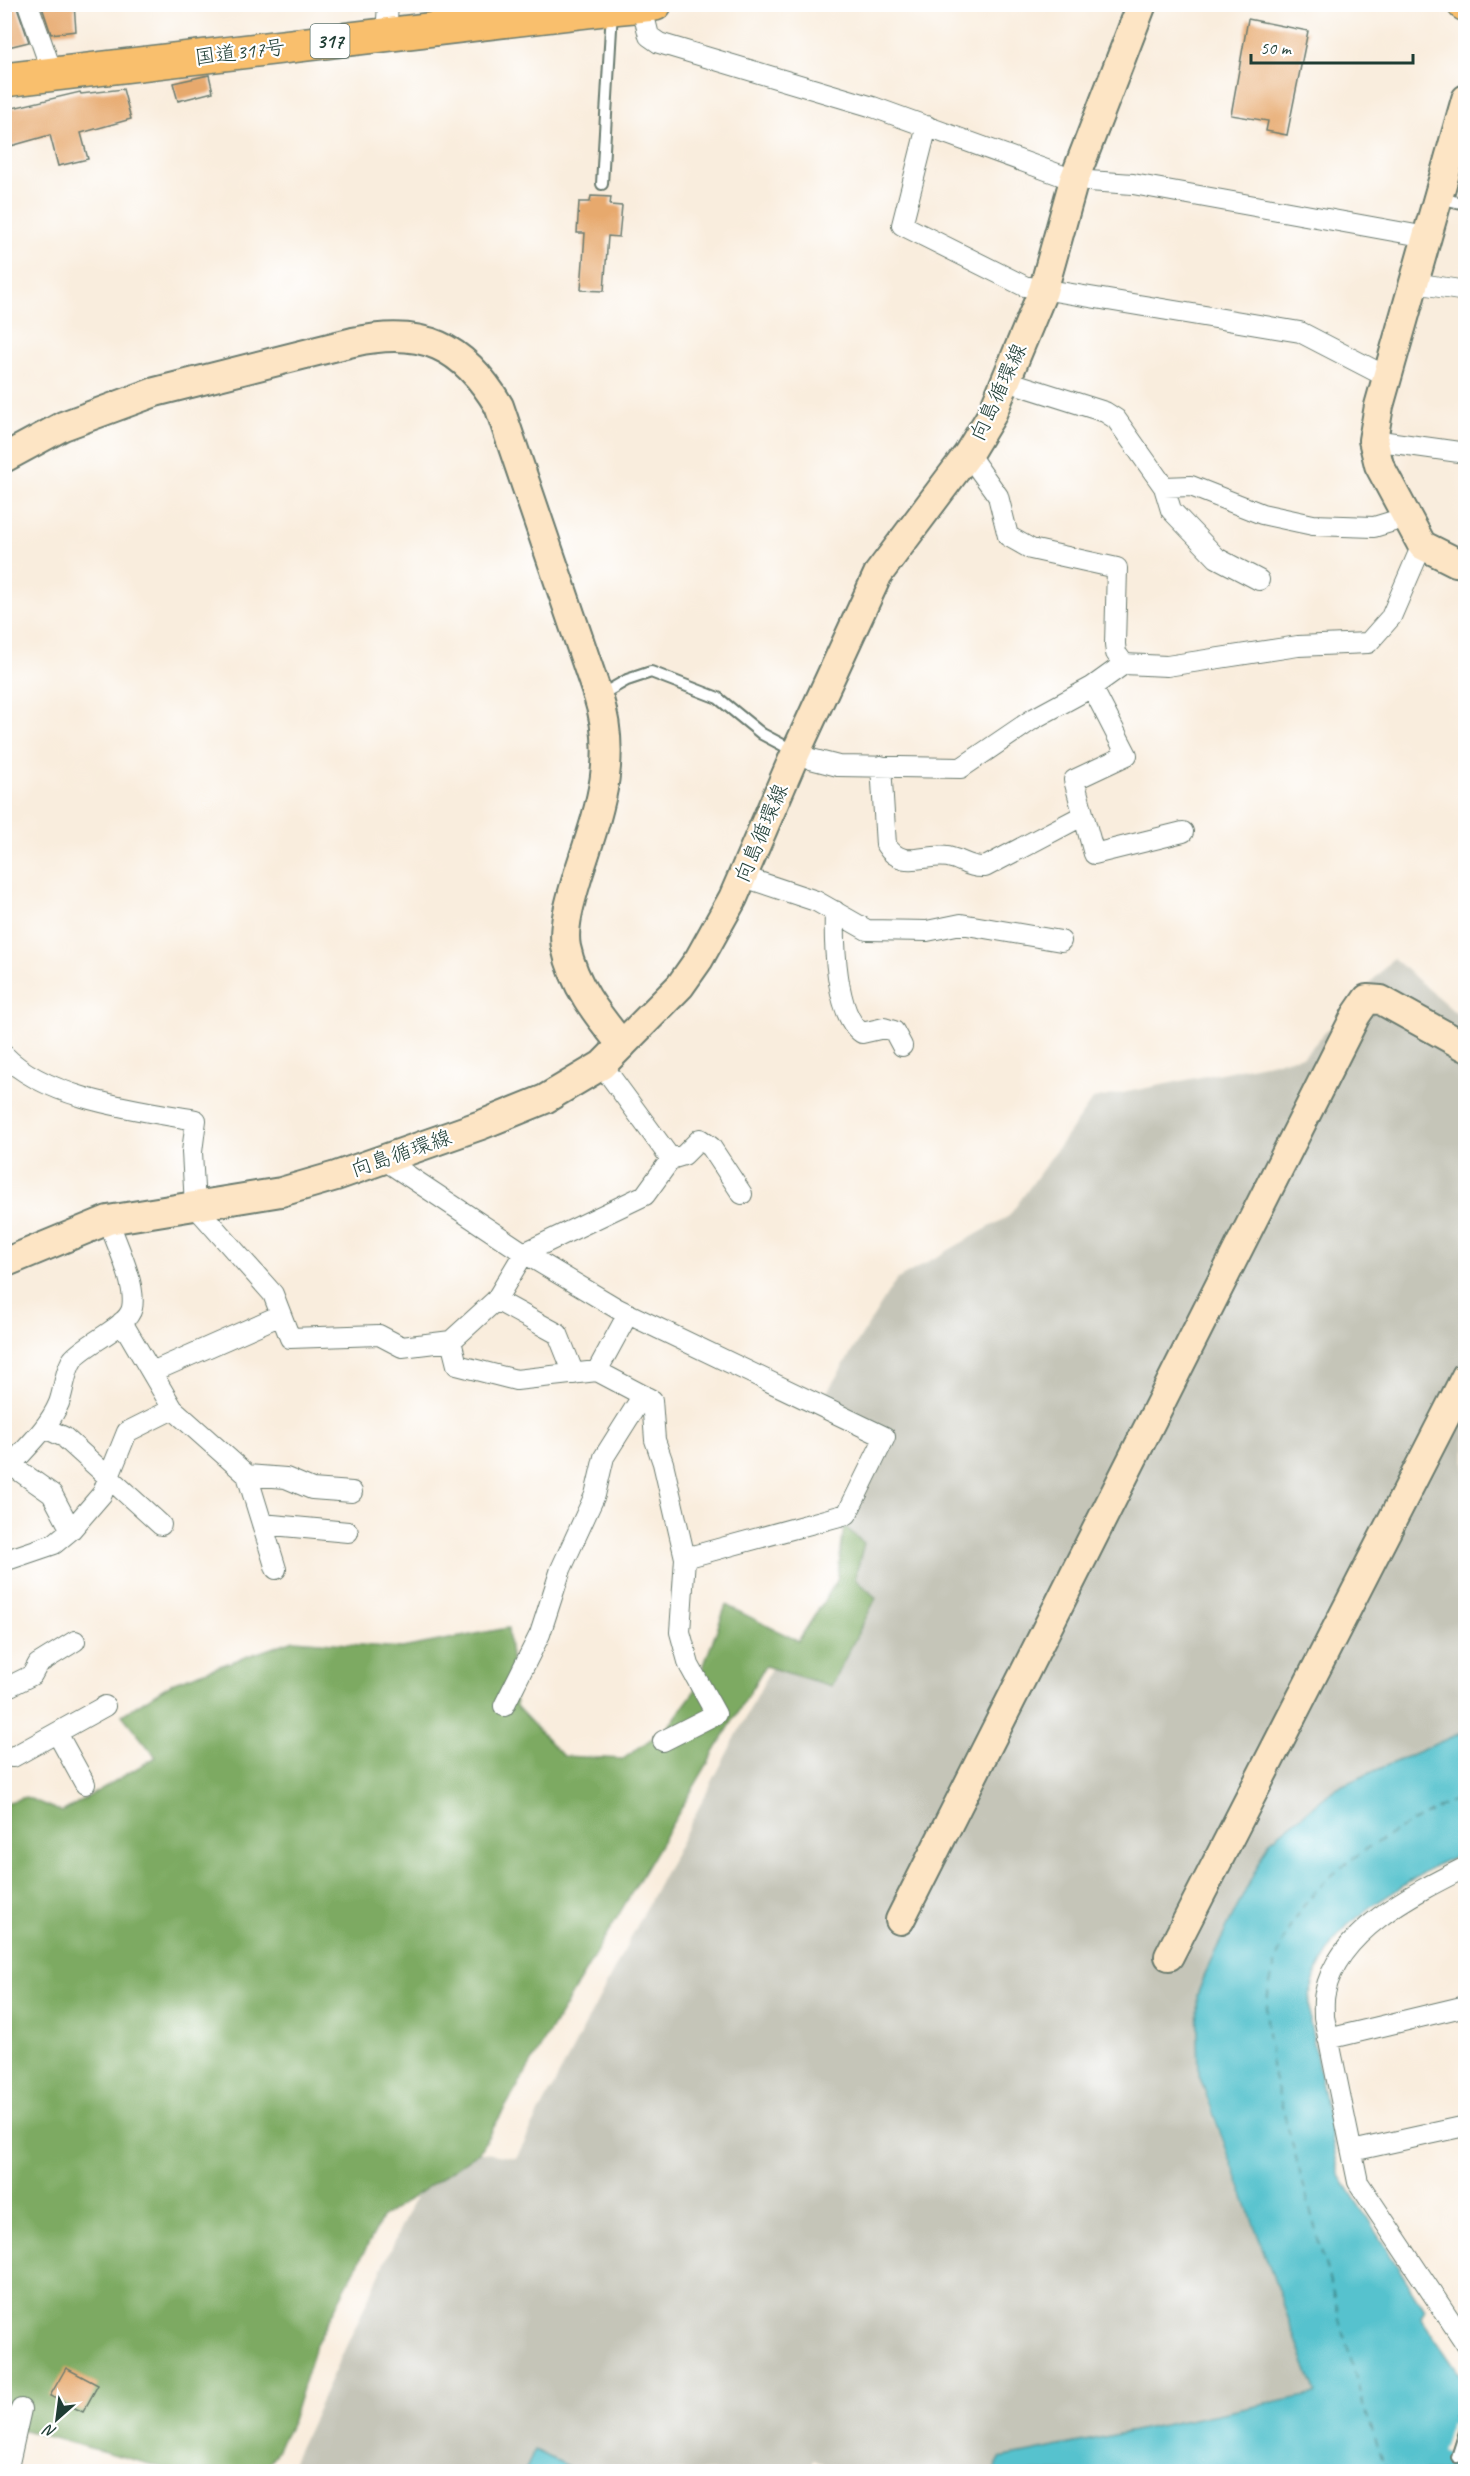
<svg xmlns="http://www.w3.org/2000/svg" width="1470" height="2476" font-family="Caveat,'Klee One',sans-serif">
  <style>
    .industrial { fill: #c5c5b8 }
    .forest { fill: #7daa62; stroke: #4e744b; stroke-width: 1.5 }
    .water { fill: #56c2ce; stroke: #3a8081; stroke-width: 1.5 }
    .pier { fill: #f9eddd }
    .lines { fill: none; stroke-linecap: round; stroke-linejoin: round }
    .ferry { stroke: #306562; stroke-width: 1.5; stroke-dasharray: 8 6; stroke-linecap: butt }
    .building { fill: #e7a96d }
    .lane-casing { stroke: #6b7b6f; stroke-width: 14 }
    .street-casing { stroke: #6b7b6f; stroke-width: 22 }
    .secondary-casing { stroke: #6b7b6f; stroke-width: 32 }
    .highway-casing { stroke: #6b7b6f; stroke-width: 36 }
    .path { stroke: #6b7b6f; stroke-width: 4; stroke-dasharray: 1.5 4.5; stroke-linecap: butt }
    .lane { stroke: #fff; stroke-width: 10 }
    .street { stroke: #fff; stroke-width: 20 }
    .secondary { stroke: #fde5c5; stroke-width: 28 }
    .highway { stroke: #f9bf6d; stroke-width: 33 }
    .labels { text-anchor: middle; stroke-width: 4.5; stroke-linejoin: round; paint-order: stroke }
    .shield { fill: #fff; stroke: #627771; stroke-width: 1.5 }
    .shield-label { font-size: 20px; font-weight: bold; fill: #1f3d34 }
    .street-label { font-size: 21px; fill: #1f3d34; stroke: #fff }
  </style>
  <rect width="100%" height="100%" fill="#fff"/>
  <filter id="ink" filterUnits="userSpaceOnUse"><feTurbulence type="fractalNoise" baseFrequency=".0167" numOctaves="2"/><feDisplacementMap in="SourceGraphic" scale="12" xChannelSelector="R" yChannelSelector="G"/><feConvolveMatrix kernelMatrix="1 2 1 2 8 2 1 2 1" color-interpolation-filters="sRGB"/></filter>
  <filter id="wash" filterUnits="userSpaceOnUse"><feTurbulence type="fractalNoise" baseFrequency=".008" numOctaves="4" result="noise"/><feDisplacementMap in="SourceGraphic" scale="24" xChannelSelector="R" yChannelSelector="G"/><feGaussianBlur stdDeviation="1.35" result="paint"/><feColorMatrix in="noise" values="0 0 0 0 0 0 0 0 0 0 0 0 0 0 0 0 0 1.4 0 .05"/><feComposite in="paint" operator="in"/></filter>
  <g filter="url(#wash)">
    <rect width="100%" height="100%" fill="#f9eddd"/>
    <path class="industrial" d="M1393 958 1465 1021V1731L1336 1788 1270 1841 1210 1962 1197 1995 1199 2075 1209 2107 1316 2394 1001 2458 993 2471H838L814 2460 804 2471 577 2472 536 2450 525 2471 288 2472 417 2193 479 2152 516 2158 772 1667 831 1686 876 1599 855 1578 864 1543 844 1526 890 1437 822 1400 896 1280 1009 1216 1093 1099 1304 1056Z"/>
    <path class="forest" d="M844 1526 864 1543 855 1578 876 1598 831 1686 765 1666 479 2152 382 2218 315 2346 290 2427 265 2471H175L5 2425V1803L26 1797 62 1812 156 1757 122 1715 174 1682 294 1640 402 1648 508 1628 516 1706 563 1756 623 1759 669 1726 694 1692 726 1605 798 1641 837 1581Z"/>
    <path class="water" d="M1465 1731V1852L1434 1866 1375 1904 1348 1925 1337 1937 1317 1971 1310 1994V2022L1339 2174 1425 2310 1421 2318 1460 2375 1465 2379V2471L993 2472 1001 2458 1316 2394 1199 2075 1197 1995 1210 1962 1270 1841 1336 1788Z
      M535 2450 577 2471H525Z"/>
    <path class="pier" d="M1465 2399V2460L1441 2451 1450 2424 1456 2426Z"/>
    <g class="lines">
      <path class="ferry" d="M1387 2472 1364 2407 1274 2077C1270 2054 1267 2032 1267 2009 1267 1996 1270 1982 1274 1969 1297 1874 1386 1836 1466 1794"/>
    </g>
    <g id="blocks">
      <path class="building" d="M4 4H16L29 42 4 48Z
        M41 4H74L76 31 51 34Z
        M1248 19 1308 31 1287 135 1266 131 1268 121 1231 115Z
        M209 75 213 92 178 101 173 83Z
        M123 89 131 119 81 133 88 159 58 166 50 135 4 148V110L80 92 81 94Z
        M591 196 611 197 610 205 622 206 619 237 608 236 604 291 581 290 585 233H577L579 202H590Z
        M66 2368 98 2385 83 2412 50 2396Z"/>
    </g>
  </g>
  <g filter="url(#ink)">
    <use href="#blocks" fill-opacity="0" stroke="#6b7b6f" stroke-width="1.5"/>
    <g class="lines">
      <g class="lane-casing">
        <path id="lane" d="M602 184 612 11
          M1439 198 1466 204
          M599 696 627 680 651 672 718 698 762 734 796 752
          M1457 2457 1466 2429"/>
      </g>
      <g class="street-casing">
        <path id="street" d="M28 4 53 75
          M641 4 649 36 659 43 873 107 1074 180 1133 184 1427 237
          M386 35 388 4
          M927 126 902 225 1024 286 1300 332 1387 377
          M1414 283 1466 291
          M1007 381 1105 412 1116 419 1164 487 1171 510 1217 558 1259 580
          M1373 440 1466 453
          M968 454 998 496 1008 536 1031 549 1117 568 1115 644 1116 653 1124 664 1167 666 1298 646 1368 643 1391 617 1422 545
          M1164 487 1191 486 1262 514 1313 525 1374 527 1407 517
          M1092 687 1127 755 1074 780 1094 854 1183 832
          M796 752 811 759 838 766 961 768 1033 719 1092 687 1124 664
          M881 766 886 845C902 871 925 853 948 857 963 860 969 868 985 867L1082 816
          M741 876 816 901 867 930 927 931 961 924 1061 941
          M835 911C834 941 835 1015 862 1033L884 1028 894 1031 902 1046
          M4 1055C46 1099 138 1110 196 1120L192 1152 195 1206 273 1294 290 1338 379 1335 402 1347 451 1341 496 1300 524 1253 645 1195 671 1159 602 1065
          M383 1159 524 1253 618 1309 885 1437 847 1514 685 1558
          M671 1159 684 1155 700 1139 711 1147 742 1194
          M496 1300 558 1334 574 1374
          M628 1314 597 1371 652 1400 655 1440 663 1463 685 1558 680 1632 689 1665 716 1714 663 1741
          M122 1322 173 1409 247 1475 276 1569
          M451 1341 457 1365 516 1380 597 1371
          M152 1372 281 1315
          M45 1428 64 1437 161 1525
          M4 1460 52 1494 71 1530 54 1544 4 1561
          M11 1465C28 1446 49 1427 59 1403 64 1390 65 1370 73 1359 86 1343 128 1327 132 1308 137 1285 116 1243 108 1220
          M247 1475 286 1478 312 1489 352 1492
          M262 1524 348 1532
          M71 1530 102 1494 127 1432 173 1409
          M4 1689 32 1675 38 1664 75 1641
          M504 1706 540 1634 561 1569 595 1495 604 1457 643 1395
          M57 1733 85 1784
          M4 1756 13 1757 105 1706
          M1466 1867C1414 1893 1337 1931 1325 1993 1323 2001 1324 2009 1324 2017L1358 2182 1466 2344
          M1328 2039 1466 2006
          M1352 2151 1466 2126
          M4 2462 9 2463 21 2409"/>
      </g>
      <g class="secondary-casing">
        <path id="secondary" d="M1466 99 1379 406 1373 440 1379 465 1422 545 1456 562 1466 563
          M4 458 63 426 155 392 353 342C422 327 463 345 499 406L598 696C619 761 598 813 578 875 572 895 562 926 566 947 574 986 597 1014 622 1045
          M4 1263 108 1220 281 1192 336 1176 481 1125 545 1099 602 1065 680 986 699 959 733 898 796 752 878 574 968 454 991 416 1043 291 1074 180 1142 4
          M900 1920 1356 1015 1367 999 1381 1000 1466 1047
          M1169 1956 1466 1376"/>
      </g>
      <g class="highway-casing">
        <path id="highway" d="M1464 4 1466 5
          M4 80 612 8 655 4"/>
      </g>
      <path class="path" d="M1460 2416 1466 2399"/>
      <use href="#lane" class="lane"/>
      <use href="#street" class="street"/>
      <use href="#secondary" class="secondary"/>
      <use href="#highway" class="highway"/>
    </g>
  </g>
  <g class="labels">
    <rect class="shield" x="310.5" y="24" width="39" height="34" rx="4.5"/>
    <g class="shield-label">
      <text x="330" y="48">317</text>
    </g>
    <g class="street-label">
      <text transform="translate(240 52) rotate(-7)" y="7">国道317号</text>
      <text transform="translate(998 392) rotate(-65)" y="7">向島循環線</text>
      <text transform="translate(761 833) rotate(-67)" y="7">向島循環線</text>
      <text transform="translate(401 1153) rotate(-19)" y="7">向島循環線</text>
    </g>
  </g>
  <rect width="1470" height="2476" fill="none" stroke="#fff" stroke-width="24"/>
  <g transform="translate(57 2419) rotate(208)" stroke="#ffffff" stroke-width="4.5" paint-order="stroke">
  <path d="M0-4.5L10 22L0 15L-10 22Z" fill="#1f3d34"/>
  <text y="-9" font-size="16" font-weight="bold" text-anchor="middle" fill="#1f3d34">N</text>
  </g>
  <path d="M1251 54v9h162v-9" fill="none" stroke="#1f3d34" stroke-width="3"/>
  <text x="1260" y="54" font-size="18" fill="#1f3d34" stroke="#ffffff" stroke-width="4.5" paint-order="stroke">50 m</text>
</svg>
